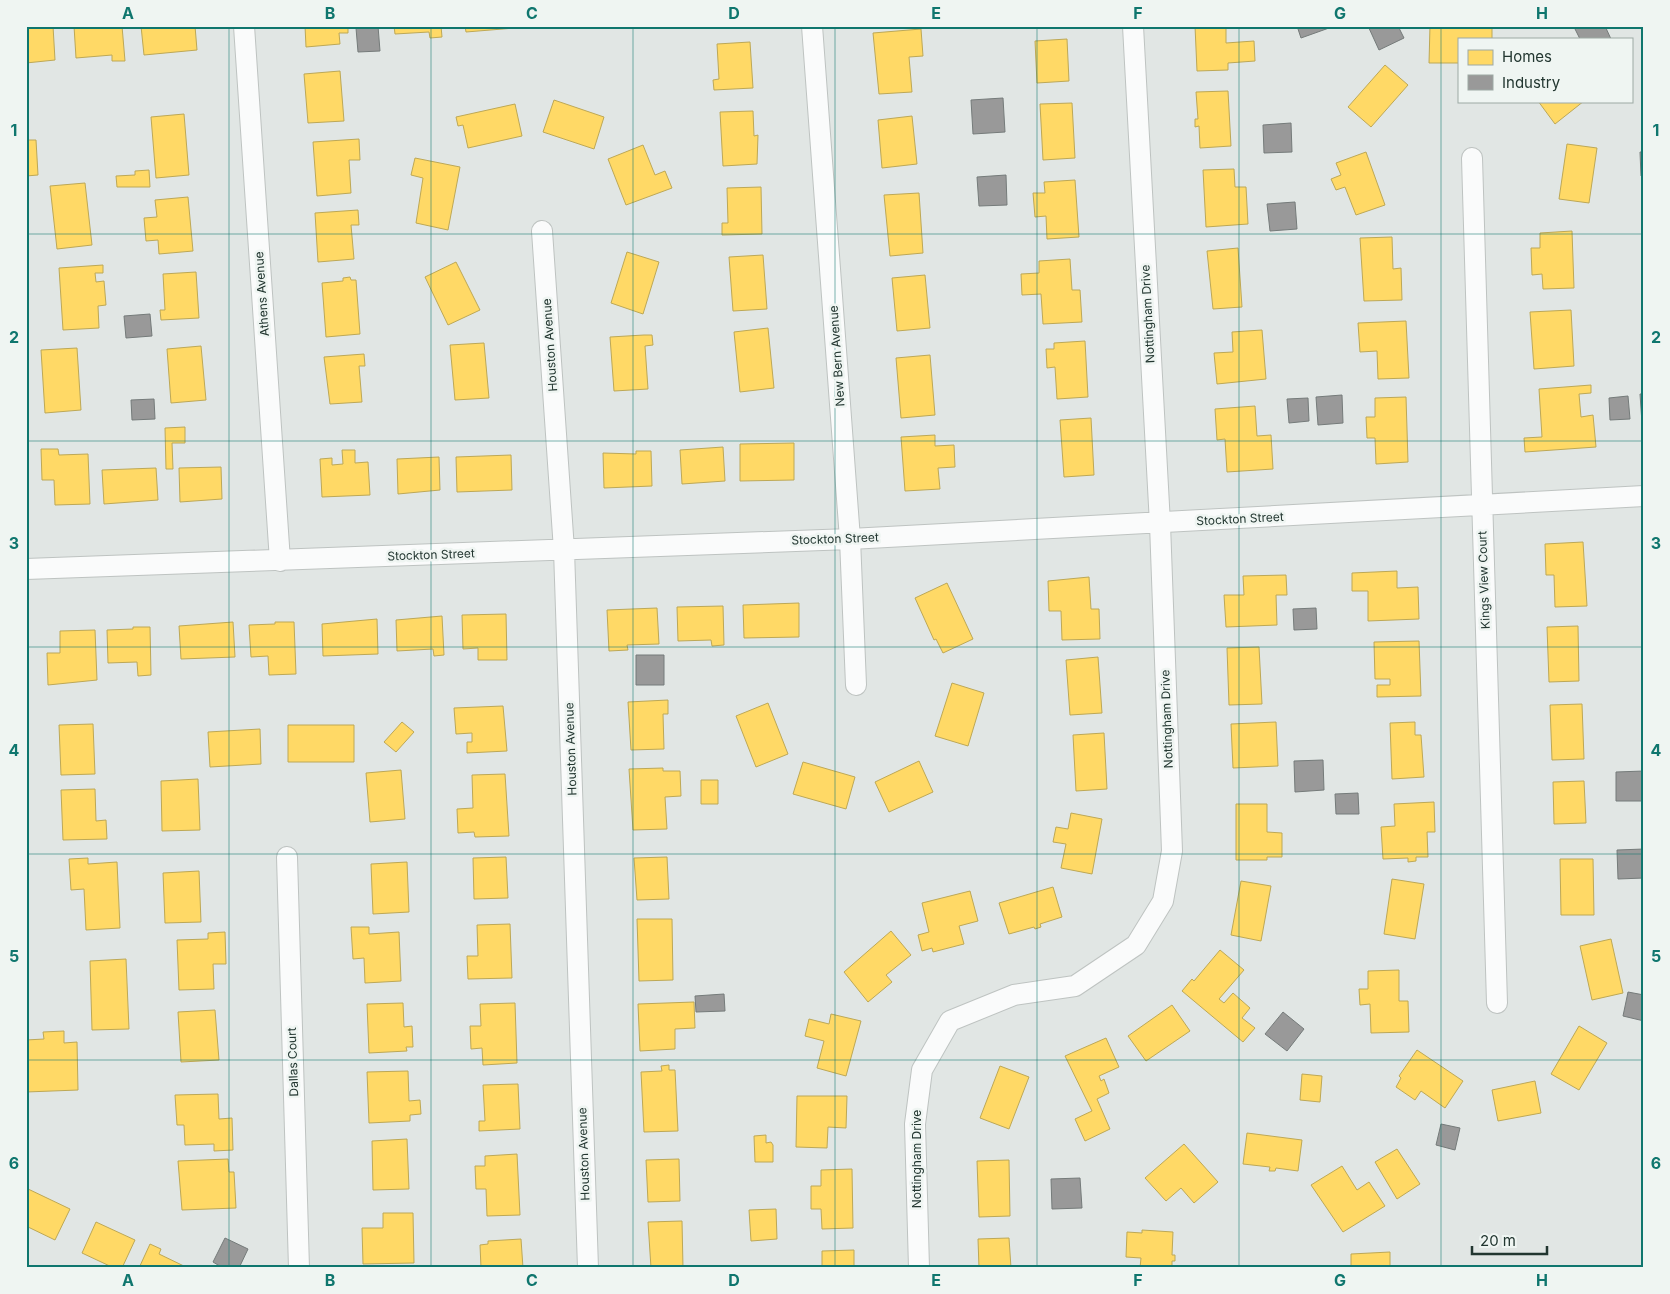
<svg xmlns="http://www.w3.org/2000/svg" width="1670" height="1294" font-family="Inter,sans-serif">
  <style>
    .homes { fill: #ffd966; stroke: #bda856 }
    .industry { fill: #999; stroke: #757b7a }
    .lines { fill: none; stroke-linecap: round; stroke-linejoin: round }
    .minor-casing { stroke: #bec3c1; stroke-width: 22 }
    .minor { stroke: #fafbfb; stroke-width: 20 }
    .grid { fill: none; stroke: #0f766e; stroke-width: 1; stroke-opacity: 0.55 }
    .labels { text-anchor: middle; stroke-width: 5; stroke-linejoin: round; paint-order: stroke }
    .street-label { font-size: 12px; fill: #223630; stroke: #eff5f2 }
    .neatline { fill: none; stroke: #0f766e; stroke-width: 2 }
    .grid-label { font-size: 16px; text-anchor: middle; font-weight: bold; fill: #0f766e }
  </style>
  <rect width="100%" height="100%" fill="#e1e6e4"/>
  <path class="homes" d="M53 26 55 60 26 63V27Z
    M74 26H122L125 61H112V55L76 58Z
    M141 26H195L197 50 144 55Z
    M305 26H348V33H339L340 44 306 47Z
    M394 26H441L442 37 430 38 429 32 395 34Z
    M465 26H515V28L466 32Z
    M1195 26H1226V43L1254 41 1255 61 1228 63V70L1197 71Z
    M1430 26H1492V39H1459V63H1429Z
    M921 29 923 56 909 57 912 92 879 94 873 33Z
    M1067 39 1069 81 1037 83 1035 41Z
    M750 42 753 88 714 90 713 80 719 79 717 44Z
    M1385 65 1408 85 1371 127 1348 107Z
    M340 71 344 121 308 123 304 74Z
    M1228 91 1231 146 1200 148 1199 126 1195 127V119H1198L1196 92Z
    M554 100 604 117 594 149 543 132Z
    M1538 101H1584L1555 124Z
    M1072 103 1075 158 1043 160 1040 104Z
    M515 104 522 136 468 148 463 125 458 126 456 117Z
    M753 111 754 136 758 135 757 164 723 166 720 112Z
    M184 114 189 175 156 178 151 117Z
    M912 116 917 164 882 168 878 120Z
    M359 139 360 160H349L351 193 317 196 313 142Z
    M26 140H36L38 175 26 176Z
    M1567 144 1597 148 1589 203 1559 199Z
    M643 145 655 175 665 171 672 188 626 205 608 159Z
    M1366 152 1385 205 1356 215 1345 187 1336 190 1331 179 1341 175 1336 163Z
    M415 158 460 167 448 230 416 223 423 178 411 175Z
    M1234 169 1235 187H1246L1248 224 1206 227 1203 170Z
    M149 170 150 187H117L116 176 135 175V171Z
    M1075 180 1079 237 1047 239 1046 216 1035 217 1033 193H1045L1044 182Z
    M85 183 92 245 57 249 50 186Z
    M761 187 762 234 722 235V223H728L727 188Z
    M919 193 923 253 890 256 884 195Z
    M188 197 193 251 159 254 158 240 146 241 144 218 157 217 155 200Z
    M358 210 359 225H351L354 259 318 262 315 213Z
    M1572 231 1574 288 1543 289 1542 274 1532 275 1531 248H1540V233Z
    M1392 237 1393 269 1401 268 1402 300 1364 301 1360 238Z
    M1238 248 1242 307 1213 309 1207 251Z
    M627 252 659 262 643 314 611 303Z
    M763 255 767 309 733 311 729 257Z
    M1070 259 1072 290H1080L1082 322 1043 324 1041 294 1022 295 1021 274 1039 273V261Z
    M456 262 480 310 448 325 425 277Z
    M103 265V273H95L96 282 104 281 106 305 98 306 99 328 63 330 59 268Z
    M196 272 199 318 161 320 160 310H165L163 274Z
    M925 275 930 328 897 331 892 278Z
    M350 277 351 280H356L360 334 326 337 322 283 343 281V278Z
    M1571 310 1574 366 1534 369 1530 312Z
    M1406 321 1409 378 1378 379 1377 351 1360 352 1358 323Z
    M768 328 774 388 740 392 734 332Z
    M1262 330 1266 379 1217 384 1214 353 1233 352 1232 332Z
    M644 335H652L653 345 645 346 648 389 614 391 610 337Z
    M1085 341 1088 397 1057 399 1055 367 1047 368 1046 349H1054V343Z
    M484 343 489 398 455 400 450 345Z
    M201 346 206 400 171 403 167 349Z
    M77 348 81 410 45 413 41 350Z
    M364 354 365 366H359L362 402 330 404 324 357Z
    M930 355 935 415 901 418 896 358Z
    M1591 385V393L1579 394 1581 417 1593 415 1596 447 1525 452 1524 438 1542 437 1539 389Z
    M1406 397 1408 462 1376 464 1375 438H1367L1366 417H1375V398Z
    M1255 406 1257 436 1271 435 1273 469 1227 472 1225 439 1217 440 1215 409Z
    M1091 418 1094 475 1064 477 1060 420Z
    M185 427V443H172L173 469H166L165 428Z
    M935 435V446L954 445 955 467 938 468 940 489 905 491 901 437Z
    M794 443V480L740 481V444Z
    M723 447 725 481 682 484 680 450Z
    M41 449H58L59 455 88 454 90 504 55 505 54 480H42Z
    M342 450H355V463L368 462 370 495 322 497 320 459 332 458V465L343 464Z
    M636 451H651L652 486 604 488 603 453 636 454Z
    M511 455 512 490 457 492 456 457Z
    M439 457 440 490 398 494 397 459Z
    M221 467 222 499 180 502 179 468Z
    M156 468 158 500 104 504 102 470Z
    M1583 542 1587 606 1555 607 1554 575H1546L1545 544Z
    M1397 571V588L1418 587 1419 619 1368 621V591H1352V573Z
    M1286 575 1287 595H1276L1277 625 1226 627 1224 595H1244L1243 576Z
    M1089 577 1091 609H1099L1100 639 1062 640 1061 611H1049L1048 581Z
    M947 583 973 639 943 653 936 639 934 640 915 598Z
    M799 603V637L744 638 743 605Z
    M723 606 724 645 712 646 711 640 678 641 677 607Z
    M657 608 659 644 627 645 628 650 609 651 607 610Z
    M506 614 507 660H478V648L463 649 462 615Z
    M442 616 444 655 434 656 433 649 397 651 396 620Z
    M377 619 378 654 323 656 322 624Z
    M233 622 235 657 181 659 179 626Z
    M275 622H294L296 674 269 675 268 656 251 657 249 625 275 624Z
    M1578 626 1579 681 1549 682 1547 627Z
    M133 627H150L151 675 138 676 137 662 108 663 107 630 133 629Z
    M95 630 97 680 48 685 47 653H60V631Z
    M1419 641 1421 696 1377 697V685H1390V679H1375L1374 642Z
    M1259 647 1262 704 1229 705 1227 648Z
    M1098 657 1102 713 1070 715 1066 660Z
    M952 683 984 693 968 746 935 736Z
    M668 700V714H663L664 749 631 750 628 702Z
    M768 703 788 754 756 767 736 716Z
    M1582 704 1584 759 1552 760 1550 705Z
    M503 706 507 751 467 753V742H472V733L456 734 454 708Z
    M402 722 414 732 396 752 384 742Z
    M1276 722 1278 766 1233 768 1231 724Z
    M1415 722V735H1421L1424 777 1392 779 1390 723Z
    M93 724 95 774 61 775 59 725Z
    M288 725H354V762H288Z
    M260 729 261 764 210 767 208 732Z
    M1104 733 1107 789 1076 791 1073 735Z
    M919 761 933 792 889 812 875 782Z
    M803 762 855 777 846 809 793 794Z
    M663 768V771H680L681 796 665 797 667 829 633 830 629 769Z
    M401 770 405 819 370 822 366 773Z
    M505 774 509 836 475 837 474 832 458 833 457 809 473 808 472 775Z
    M198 779 200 830 162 831 161 781Z
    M701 780H718V804H701Z
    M1584 781 1586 823 1554 824 1553 782Z
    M95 789 96 821 106 820 107 839 63 840 61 790Z
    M1434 802 1435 832H1427L1428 857H1416V861L1408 862V858L1383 859 1381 827 1395 826 1394 804Z
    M1236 804H1267V832L1282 833V857H1267V860H1236Z
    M1071 813 1102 819 1092 874 1061 868 1066 844 1053 842 1056 827 1068 829Z
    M506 857 508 898 474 899 473 858Z
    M667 857 669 899 637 900 634 858Z
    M88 858V864L117 862 120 928 86 930 84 889 71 890 69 859Z
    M1560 859H1593L1594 915H1561Z
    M407 862 409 912 373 914 371 864Z
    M199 871 201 922 165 923 163 873Z
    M1392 879 1424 884 1415 939 1384 934Z
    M1241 881 1271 886 1261 941 1231 935Z
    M1053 887 1062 917 1040 924 1041 927 1035 929 1034 927 1009 934 999 903Z
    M970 891 978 921 959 926 964 944 933 952 932 948 922 951 918 935 929 932 922 903Z
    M637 919H672L673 980 639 981Z
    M510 924 512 978 468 979 467 956H478L477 925Z
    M351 927H369V934L399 932 401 981 365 983 364 958 353 959Z
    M891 931 911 955 886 975 892 982 868 1002 844 972Z
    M225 932 226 964H213L214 989 179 990 177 940 208 939V933Z
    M1611 939 1623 993 1592 1000 1580 946Z
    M1220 950 1244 970 1219 999 1224 1003 1233 993 1250 1008 1242 1018 1255 1028 1243 1042 1182 991 1192 979 1194 981Z
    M126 959 129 1029 92 1030 90 961Z
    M1399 970V1001H1408L1409 1032 1371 1033 1370 1004 1360 1005 1359 989H1368V971Z
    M694 1002 695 1028 675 1029V1049L640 1051 638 1004Z
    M403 1003 404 1027 412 1026 413 1047H406L407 1051 369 1053 367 1004Z
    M515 1003 517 1063 483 1065 482 1048 471 1049 470 1026H481L480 1004Z
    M1172 1005 1190 1031 1146 1061 1128 1036Z
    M215 1010 219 1060 181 1062 178 1012Z
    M831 1014 861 1021 846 1076 817 1068 824 1041 805 1036 809 1019 829 1024Z
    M1579 1026 1607 1043 1579 1090 1551 1074Z
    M64 1031V1043L77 1042 78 1090 26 1092V1040L44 1039 43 1032Z
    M1106 1038 1119 1067 1099 1076 1101 1081 1104 1079 1109 1093 1097 1099 1110 1129 1085 1141 1075 1119 1092 1111 1065 1056Z
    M1417 1050 1463 1081 1445 1108 1421 1091 1415 1100 1396 1087 1401 1078 1399 1076Z
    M669 1065V1070H675L678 1131 644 1132 641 1072 662 1071 661 1066Z
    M1000 1066 1029 1077 1009 1129 980 1118Z
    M408 1071 409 1101 420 1100 421 1114 410 1115V1121L369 1123 367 1072Z
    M1302 1074 1322 1076 1320 1102 1300 1100Z
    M1535 1081 1541 1113 1498 1121 1492 1090Z
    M518 1084 520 1129 479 1131V1121H485L483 1085Z
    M218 1094 219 1119 232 1118 233 1150 214 1151V1144L185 1145 184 1125H177L175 1095Z
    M797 1096H847L846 1128 828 1127 827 1148 796 1147Z
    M1247 1133 1302 1140 1298 1171 1276 1168 1275 1171H1269L1270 1167 1243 1164Z
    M766 1135V1143L771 1142 773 1145V1162H755L754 1136Z
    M407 1139 409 1189 373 1190 372 1141Z
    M1184 1144 1218 1182 1194 1203 1181 1188 1166 1201 1145 1178Z
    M1397 1149 1420 1184 1397 1199 1375 1162Z
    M517 1154 520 1215 487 1216 486 1189H476L475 1166H485V1156Z
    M228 1159 229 1172H234L236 1208 182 1210 178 1161Z
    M679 1159 680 1201 648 1202 646 1160Z
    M1009 1160 1010 1216 979 1217 977 1161Z
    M1342 1166 1357 1190 1369 1182 1385 1206 1343 1232 1311 1185Z
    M852 1169 853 1228 822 1229 821 1209H811V1186H821V1170Z
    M26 1188 70 1209 55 1240 26 1226Z
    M776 1209 777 1239 751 1241 749 1210Z
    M383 1213H413L414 1263 363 1264 362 1228H383Z
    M682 1221 683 1268H651L648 1222Z
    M96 1222 135 1240 122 1268H114L82 1253Z
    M1142 1230 1173 1232 1172 1255H1175V1261H1172V1268H1140L1141 1258 1126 1257 1127 1232 1142 1233Z
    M1009 1238 1011 1268H979L978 1239Z
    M521 1239 523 1268H481L480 1245 488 1244V1241Z
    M150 1244 161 1249 159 1254 188 1268H139Z
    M854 1250V1268H822V1251Z
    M1390 1252V1268H1351V1254Z"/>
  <path class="industry" d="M378 26 380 51 358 52 356 28Z
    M1297 26H1328L1329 28 1301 38Z
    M1368 26H1398L1404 38 1379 50Z
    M1581 26H1605L1611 39H1580L1575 29Z
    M1003 98 1005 132 973 134 971 100Z
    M1291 123 1292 152 1264 153 1263 125Z
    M1640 152H1644V176H1641Z
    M1006 175 1007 205 979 206 977 177Z
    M1295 202 1297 229 1270 231 1267 204Z
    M150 314 152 336 126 338 124 316Z
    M1640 394H1644V423H1642Z
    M1342 395 1343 423 1318 425 1316 397Z
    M1628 396 1630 419 1610 420 1609 398Z
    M1308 398 1309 421 1289 423 1287 399Z
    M154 399 155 419 132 420 131 400Z
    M1316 608 1317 629 1294 630 1293 609Z
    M636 655H664V685H636Z
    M1323 760 1324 790 1295 792 1294 761Z
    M1644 771V801H1616V772Z
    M1358 793 1359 814H1336L1335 794Z
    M1644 849V878L1618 879 1617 850Z
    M1628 992 1644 995V1021L1623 1016Z
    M724 994 725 1011 696 1012 695 996Z
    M1283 1012 1304 1029 1287 1051 1265 1034Z
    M1441 1124 1460 1128 1455 1150 1436 1145Z
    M1080 1178 1082 1208 1052 1209 1051 1179Z
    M225 1238 248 1249 239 1268H223L213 1262Z"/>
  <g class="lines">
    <g class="minor-casing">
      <path id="minor" d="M244 26 280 561
        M812 26 850 539 856 685
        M1472 158 1497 1003
        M542 231 564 550 588 1268
        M26 569 850 539 1644 496
        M287 857 299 1268
        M919 1268 915 1124 922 1070 950 1021 1014 995 1075 986 1136 945 1163 901 1172 851 1160 524 1133 26"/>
    </g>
    <use href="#minor" class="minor"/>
  </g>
  <path class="grid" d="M229 26V1268M431 26V1268M633 26V1268M835 26V1268M1037 26V1268M1239 26V1268M1441 26V1268M26 234H1644M26 441H1644M26 647H1644M26 854H1644M26 1060H1644"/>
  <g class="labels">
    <g class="street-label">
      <text transform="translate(262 294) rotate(-94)" y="4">Athens Avenue</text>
      <text transform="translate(1148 314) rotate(-93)" y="4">Nottingham Drive</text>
      <text transform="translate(550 345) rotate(-94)" y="4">Houston Avenue</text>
      <text transform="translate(837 356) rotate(-94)" y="4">New Bern Avenue</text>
      <text transform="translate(1240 519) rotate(-3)" y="4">Stockton Street</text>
      <text transform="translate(835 539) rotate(-2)" y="4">Stockton Street</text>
      <text transform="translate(431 555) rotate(-2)" y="4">Stockton Street</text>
      <text transform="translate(1484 580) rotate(-92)" y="4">Kings View Court</text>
      <text transform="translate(1167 719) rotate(-92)" y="4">Nottingham Drive</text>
      <text transform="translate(571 749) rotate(-92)" y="4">Houston Avenue</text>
      <text transform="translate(293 1062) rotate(-92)" y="4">Dallas Court</text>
      <text transform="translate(584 1154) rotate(-92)" y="4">Houston Avenue</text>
      <text transform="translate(917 1159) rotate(-90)" y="4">Nottingham Drive</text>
    </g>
  </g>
  <rect width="1670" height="1294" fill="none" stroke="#eff5f2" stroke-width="55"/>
  <rect x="1458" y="38" width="175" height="65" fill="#eff5f2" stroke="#9da9a4"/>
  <rect x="1468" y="50" width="25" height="15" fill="#ffd966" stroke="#9da9a4"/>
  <text x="1502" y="62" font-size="15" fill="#223630">Homes</text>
  <rect x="1468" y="75" width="25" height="15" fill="#999999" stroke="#9da9a4"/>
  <text x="1502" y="88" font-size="15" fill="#223630">Industry</text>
  <path d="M1472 1246v8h75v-8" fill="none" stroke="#223630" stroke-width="2.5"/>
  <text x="1480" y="1246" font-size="15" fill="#223630" stroke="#eff5f2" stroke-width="4" paint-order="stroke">20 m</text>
  <rect x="28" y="28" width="1614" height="1238" class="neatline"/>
  <g class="grid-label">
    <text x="128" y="19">A</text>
    <text x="330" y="19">B</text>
    <text x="532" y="19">C</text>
    <text x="734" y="19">D</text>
    <text x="936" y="19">E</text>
    <text x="1138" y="19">F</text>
    <text x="1340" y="19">G</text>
    <text x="1542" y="19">H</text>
    <text x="14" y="136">1</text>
    <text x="1656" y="136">1</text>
    <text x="14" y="343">2</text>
    <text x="1656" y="343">2</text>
    <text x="14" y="549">3</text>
    <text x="1656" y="549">3</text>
    <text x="14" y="756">4</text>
    <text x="1656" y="756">4</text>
    <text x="14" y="962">5</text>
    <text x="1656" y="962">5</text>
    <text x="14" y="1169">6</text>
    <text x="1656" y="1169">6</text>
    <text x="128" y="1286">A</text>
    <text x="330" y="1286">B</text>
    <text x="532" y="1286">C</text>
    <text x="734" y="1286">D</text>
    <text x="936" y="1286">E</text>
    <text x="1138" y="1286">F</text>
    <text x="1340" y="1286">G</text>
    <text x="1542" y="1286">H</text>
  </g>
</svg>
